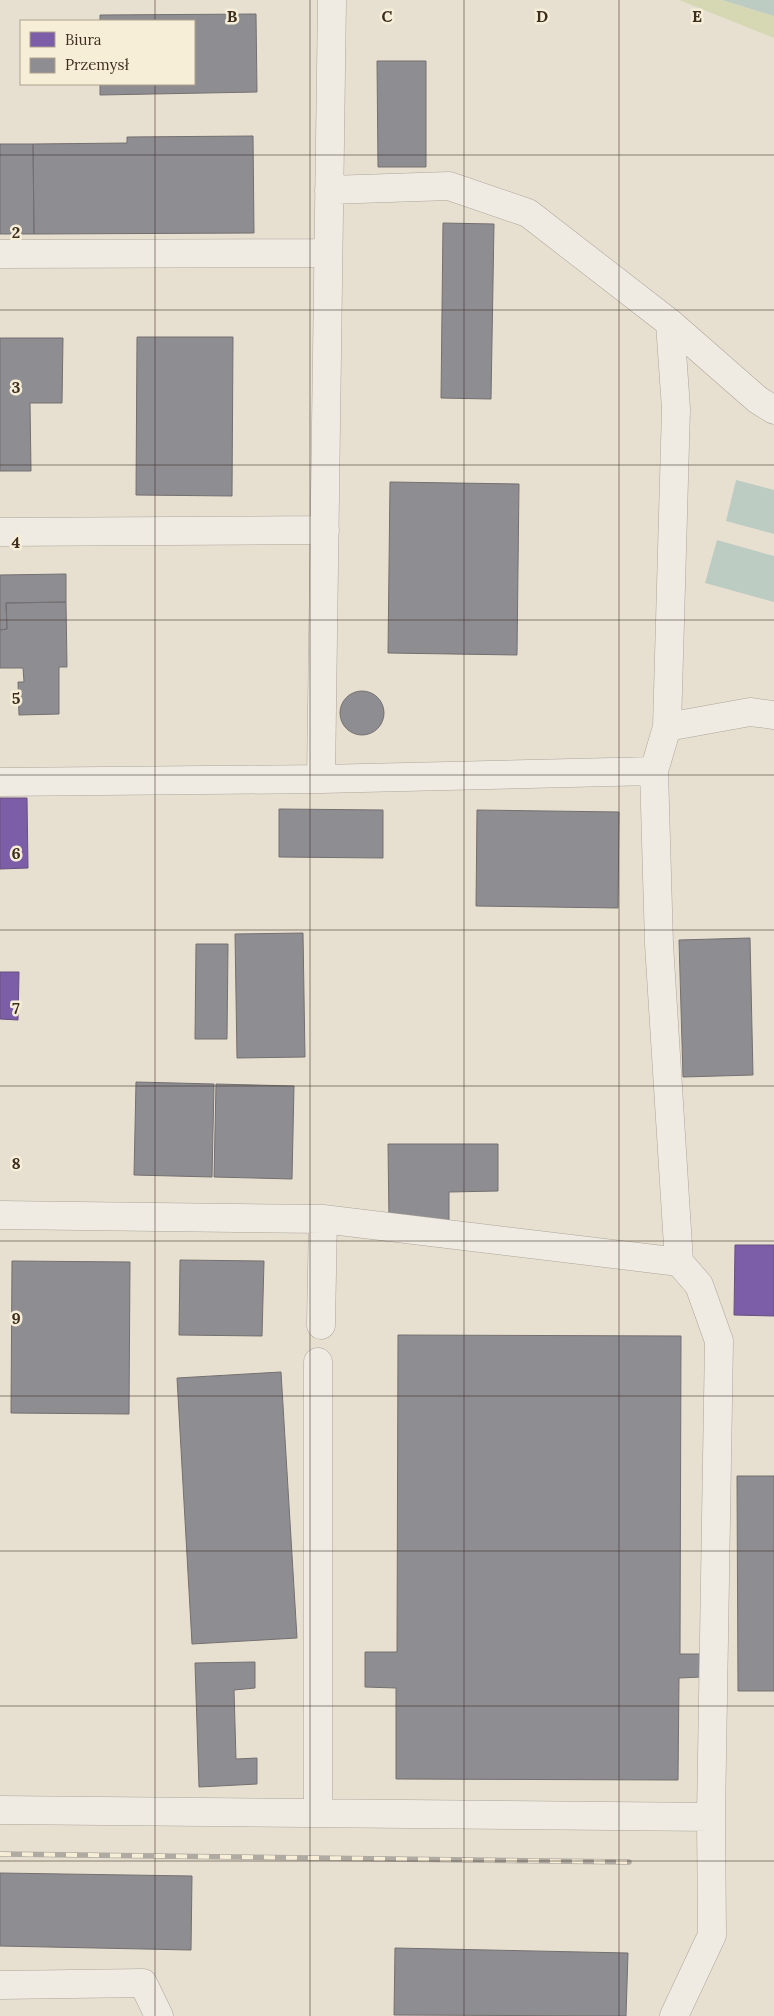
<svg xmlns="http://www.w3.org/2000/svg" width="774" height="2016" font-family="Lora,serif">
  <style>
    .green { fill: #d6d7b3 }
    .water { fill: #bcccc2 }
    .offices { fill: #7b5ea7; stroke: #68507e }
    .industry { fill: #8d8d92; stroke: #757070 }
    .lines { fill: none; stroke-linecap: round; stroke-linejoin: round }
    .minor-casing { stroke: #ada599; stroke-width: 29 }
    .minor { stroke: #efebe3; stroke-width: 28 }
    .rail-casing { stroke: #afaaa2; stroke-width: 5.5 }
    .rail { stroke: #f7eed8; stroke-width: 4; stroke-dasharray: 11; stroke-linecap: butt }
    .grid { fill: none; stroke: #3d2e20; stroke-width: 1; stroke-opacity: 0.55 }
    .grid-label { font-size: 16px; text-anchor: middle; font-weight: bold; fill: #3d2e20; stroke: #f7eed8; stroke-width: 5; stroke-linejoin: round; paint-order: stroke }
  </style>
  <rect width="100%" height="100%" fill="#e7e0d1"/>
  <path class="green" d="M679 0H722L774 16V38Z"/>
  <path class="water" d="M722 0H774V16Z
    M736 480 774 490V534L726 521Z
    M717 540 774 556V602L705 583Z"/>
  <path class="offices" d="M0 798H27L28 868 0 869Z
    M0 972H19L18 1020 0 1019Z
    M735 1245H774V1316L734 1315Z"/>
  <path class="industry" d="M256 14 257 92 100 95V84H194V21H100V15Z
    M377 61H426V167H378Z
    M253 136 254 233 34 234 33 144 127 143V137Z
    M0 144H33L34 234H0Z
    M443 223 494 224 491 399 441 398Z
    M137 337H233L232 496 136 495Z
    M0 338H63L62 403H30L31 471H0Z
    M390 482 519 484 517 655 388 653Z
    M66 574V602L6 603 7 629 0 630V575Z
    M66 602 67 667H59V714L19 715 18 682H24L23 668H0V630L7 629 6 603Z
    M340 713a22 22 0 1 1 44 0a22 22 0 1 1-44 0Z
    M279 809 383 810V858L279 857Z
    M477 810 619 812 618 908 476 906Z
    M303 933 305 1057 237 1058 235 934Z
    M750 938 753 1075 683 1077 679 940Z
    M196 944H228L227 1039H195Z
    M136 1082 214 1084 212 1177 134 1175Z
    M216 1084 294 1086 292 1179 214 1177Z
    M388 1144H498V1191L449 1192V1220L389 1221Z
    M180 1260 264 1261 262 1336 179 1335Z
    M12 1261 130 1262 129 1414 11 1413Z
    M398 1335 681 1336 680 1654H701V1677L679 1678 678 1780 396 1779V1688L365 1687V1652H397Z
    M281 1372 297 1638 192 1644 177 1378Z
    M737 1476H774V1691H738Z
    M255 1662V1688L234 1690 236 1759 257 1758V1784L199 1787 195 1663Z
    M0 1873 192 1876 191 1950 0 1946Z
    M395 1948 628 1953 626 2016 394 2015Z"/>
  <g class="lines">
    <g class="minor-casing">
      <path id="minor" d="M329 190 449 186 528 213 670 323 758 400 774 410
        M0 254 328 253
        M670 323 676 409 667 727 654 771 659 944 679 1262
        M0 532 325 530
        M667 727 750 712 774 715
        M321 779 332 0
        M0 782 321 779 654 771
        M0 1215 323 1219 679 1262 699 1285 719 1341 711 1817 712 1935 674 2016
        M321 1325 323 1219
        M0 1810 711 1817
        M318 1813V1362
        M0 1985 143 1983 159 2016"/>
    </g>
    <use href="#minor" class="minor"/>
    <g class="rail-casing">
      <path id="rail" d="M0 1854 629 1862"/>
    </g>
    <use href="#rail" class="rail"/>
  </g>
  <path class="grid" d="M155 0V21M310 0V2016M464 0V2016M619 0V2016M155 84V2016M0 155H774M0 310H774M0 465H774M0 620H774M0 775H774M0 930H774M0 1086H774M0 1241H774M0 1396H774M0 1551H774M0 1706H774M0 1861H774"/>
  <g class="grid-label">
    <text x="232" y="22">B</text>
    <text x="387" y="22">C</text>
    <text x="542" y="22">D</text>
    <text x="697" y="22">E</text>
    <text x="16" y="238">2</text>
    <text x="16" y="393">3</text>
    <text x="16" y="548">4</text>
    <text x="16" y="704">5</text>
    <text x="16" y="859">6</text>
    <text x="16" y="1014">7</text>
    <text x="16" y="1169">8</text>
    <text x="16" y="1324">9</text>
  </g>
  <rect x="20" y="20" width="175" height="65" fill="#f7eed8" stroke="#ada18e"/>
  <rect x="30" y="32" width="25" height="15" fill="#7b5ea7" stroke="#ada18e"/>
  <text x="65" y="45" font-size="15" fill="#3d2e20">Biura</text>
  <rect x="30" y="58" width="25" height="15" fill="#8d8d92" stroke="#ada18e"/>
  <text x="65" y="70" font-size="15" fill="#3d2e20">Przemysł</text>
</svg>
